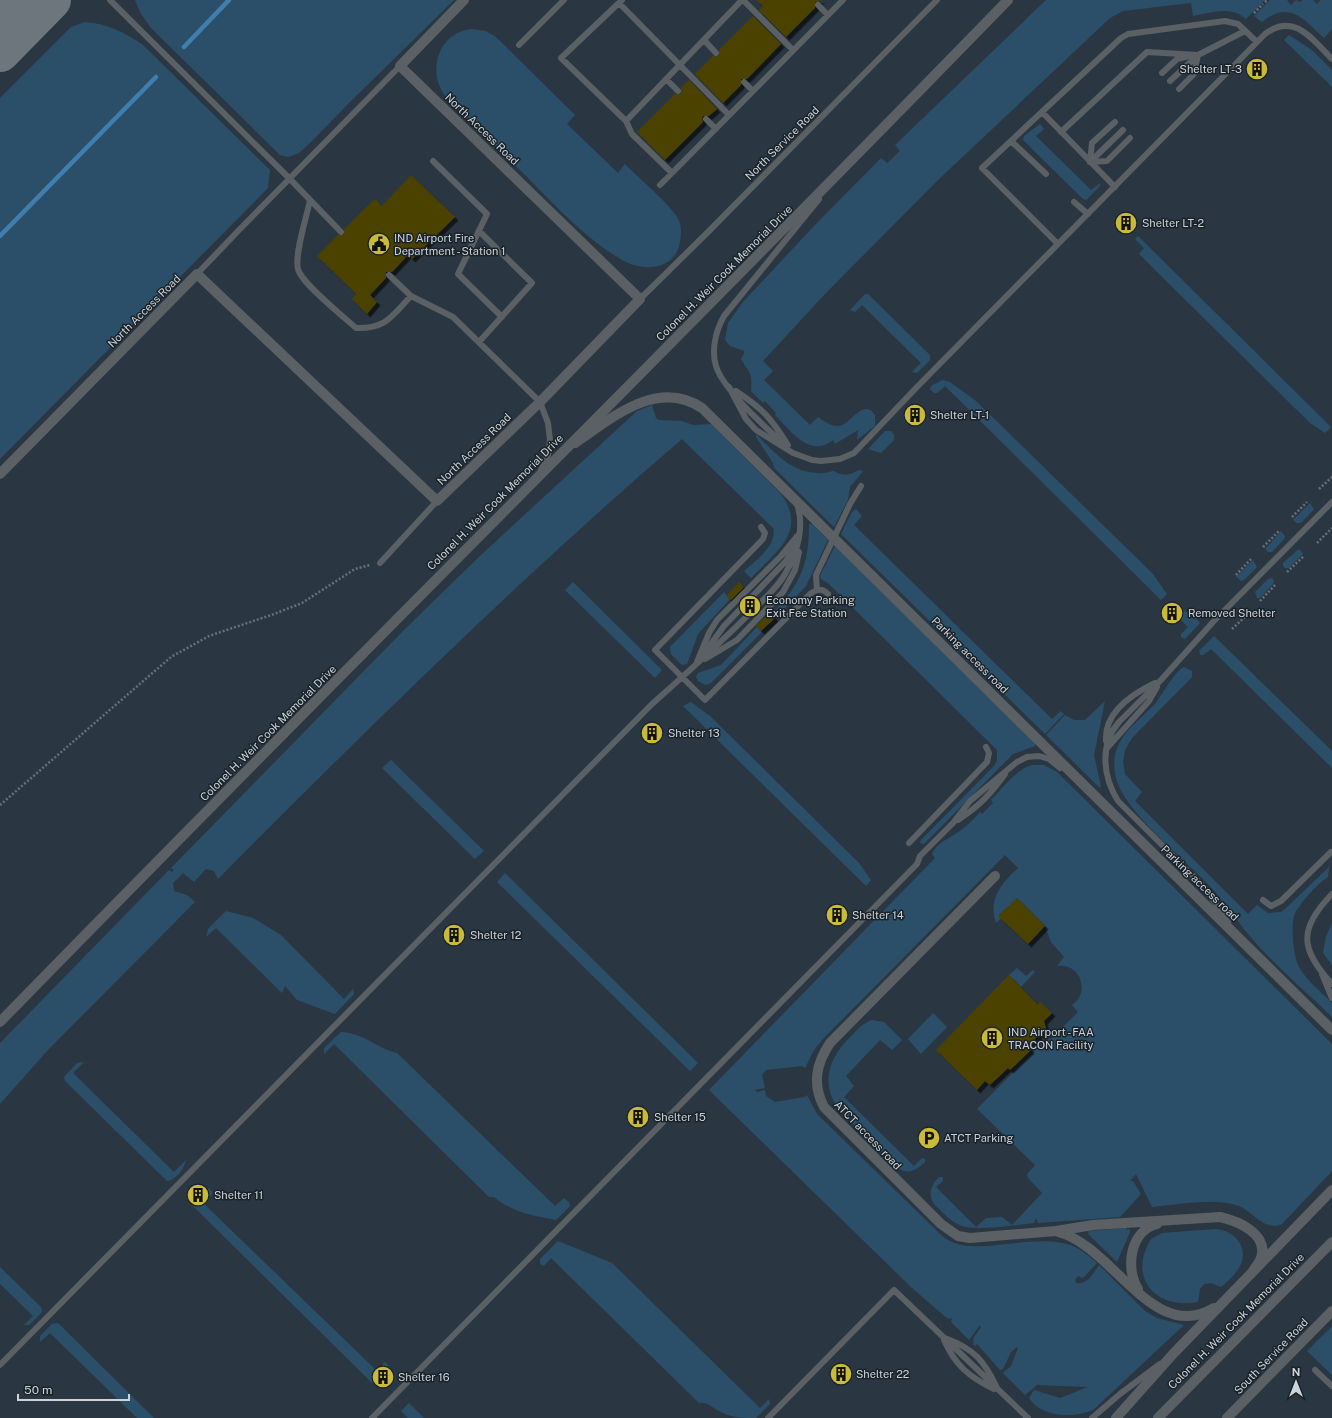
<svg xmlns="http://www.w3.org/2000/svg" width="1332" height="1418" font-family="'Public Sans',sans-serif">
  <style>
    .built { fill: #2a3743 }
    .green { fill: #2c4f69 }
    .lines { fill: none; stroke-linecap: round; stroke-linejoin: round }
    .stream { stroke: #407ead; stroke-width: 4.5 }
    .taxiway { stroke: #6e767d; stroke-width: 40 }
    .building { fill: #4b4303; filter: url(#shadow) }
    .path { stroke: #676f76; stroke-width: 2.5; stroke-dasharray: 2 2; stroke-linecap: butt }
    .service { stroke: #5b6064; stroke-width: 6 }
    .minor { stroke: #5b6064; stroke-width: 10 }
    .tertiary { stroke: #5b6064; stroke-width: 10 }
    .labels { text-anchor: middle; stroke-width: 3; stroke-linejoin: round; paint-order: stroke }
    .poi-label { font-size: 11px; fill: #cdd3d8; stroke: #192229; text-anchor: start }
    .street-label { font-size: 11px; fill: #cdd3d8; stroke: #192229 }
  </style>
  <defs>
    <filter id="shadow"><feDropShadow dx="3.5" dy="3.5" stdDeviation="0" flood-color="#0009"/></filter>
  </defs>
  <rect width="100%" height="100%" fill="#222c33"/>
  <path class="built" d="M0 0H1332V1418H0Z"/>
  <path class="green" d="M135 0H454L351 101 310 143 299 153 288 157 280 155 151 28 141 14Z
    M1046 0H1265L1246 19C1232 5 1210 13 1193 16L1191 3 1123 11 1110 18 938 180 824 295 763 361 773 371 764 380 810 425 818 417C824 421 830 426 838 426 851 426 862 397 875 415V426L857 440 858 430 835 444 833 440C810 459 790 430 775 415L776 413 765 401 763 403 751 391C753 374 749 372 741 359L744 354V351L730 346 725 340 728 323 743 302 814 226 881 158 887 163 900 151 895 145Z
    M1270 0H1287L1291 5 1296 0 1300 2 1303 0H1313L1317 4 1321 0H1332V29L1324 38C1303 18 1289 0 1262 22L1254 16Z
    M85 22C108 24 124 32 143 45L270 170 268 188 0 459V98L71 27Z
    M471 29 486 31 496 37 575 115 567 124 618 173 625 164C637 177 674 207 679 221 682 228 681 235 680 242 675 270 645 272 624 261 585 239 553 203 521 171 496 146 470 122 446 97 426 72 438 33 471 29Z
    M1289 35 1312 50 1332 70V87L1284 40Z
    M1040 124 1044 129 1036 136 1091 190 1100 183V186L1086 200 1083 199 1023 140 1024 136Z
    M1138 236 1331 427 1325 433 1310 423 1142 257 1139 254 1144 248 1135 239Z
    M865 294H868L930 355V360L917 373 912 372 921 363 862 305 855 312 850 310Z
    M942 380 950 382 976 401 1152 573 1167 594 1161 600 945 386 937 393H934L930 389 931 386Z
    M652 405 656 418 659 420 682 421 693 425 711 424 781 494C808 531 776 552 751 578L744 571C755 561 778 545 773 528L682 439C520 578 368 728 218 879L214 871 206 869 194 882 183 873 173 883 174 891 187 895 195 902 47 1051 0 1104V1043L4 1039 169 870 172 872 174 870 171 868 405 629 482 554 637 411Z
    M885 431H891L894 435V440L881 453 868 449Z
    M756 434C774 452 790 472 817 473 823 474 828 472 833 471 836 471 838 474 841 474 848 476 853 473 859 470L863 471 850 487 848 500 834 527 774 468 773 463 756 437Z
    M1310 503 1314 509 1301 523H1296L1293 520Z
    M856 509 862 516 854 525 1052 719 1061 711 1064 714 1045 734 841 534 852 512Z
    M809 524H812L828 540 806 586 776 618 772 614C800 584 809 566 809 524Z
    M1281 531 1285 536V538L1272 552H1268L1265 549Z
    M835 546 1035 743V746L1013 754 924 844 920 843 921 840 994 766 997 761V750L829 584 821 579 820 576Z
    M1299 549 1302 552 1303 554 1289 568H1285L1283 566V563Z
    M1253 560 1257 567 1244 580 1241 581 1236 577Z
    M1272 578 1274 581 1273 584 1260 598H1257L1255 592 1268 579Z
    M573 582 662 670 655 678 565 590Z
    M724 592 730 599 698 634 687 664 682 665 671 654 670 647Z
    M1182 609 1195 617 1200 623 1185 639 1181 637V634L1188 627 1176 615Z
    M757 627 762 632 711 683 706 685 698 681 696 677 698 673 721 665Z
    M1214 636 1332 751V768L1211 649 1203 655H1200L1199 651Z
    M1184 667 1192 671V677L1132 738 1125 750 1123 762 1125 774 1142 792 1135 801 1248 914 1257 905 1268 913 1281 912 1286 908 1329 867 1328 877C1319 882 1297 906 1294 916 1291 928 1293 956 1299 967 1307 981 1321 992 1332 1003V1017C1306 992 1278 968 1254 941 1238 923 1225 902 1209 885 1184 858 1119 808 1115 773 1110 741 1132 727 1153 706 1162 697 1173 672 1184 667Z
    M1105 701 1094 755 1101 787H1099L1046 735 1065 715 1074 720H1085Z
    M691 702 710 716 859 863 871 880 866 886 683 706Z
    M391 760 484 851 475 859 382 768Z
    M1032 765H1044L1057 772 1332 1044V1171L1282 1224C1264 1232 1254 1212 1239 1206 1215 1197 1177 1205 1152 1207L1136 1174 1130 1181H1133L1141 1194 1120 1217 1038 1223 1036 1218 1034 1223C1016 1225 978 1231 962 1226 951 1222 943 1213 935 1205 927 1195 931 1185 939 1177H943V1181L936 1187 976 1227 986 1218 1002 1217 1012 1225 1042 1193 1028 1178 1027 1174 1035 1165 977 1109 1045 1040 1051 1039 1078 1012 1072 1005C1091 992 1080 962 1057 966L1064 957 1051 942 1045 926 1017 898 999 915 1001 918 996 923C988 899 1001 884 1018 868L1005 855 823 1039 814 1050 805 1068 802 1066 766 1070 762 1075 765 1088 755 1090 757 1092 765 1090 766 1096 775 1102 805 1097 807 1095 817 1114 935 1229C939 1233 944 1238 950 1241 981 1257 1037 1230 1075 1247 1083 1251 1090 1257 1097 1263L1083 1278 1078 1276 1075 1280 1076 1283C1088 1285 1093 1273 1099 1265L1145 1311 1157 1318 1184 1325 1093 1410C1074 1418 1041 1418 1029 1398L1034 1390 1060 1398 1088 1387 1037 1385 1025 1395 1003 1373 1011 1366 1018 1348 1017 1347 1011 1352 1003 1369 1000 1370 977 1344 975 1346 973 1344 974 1337 981 1327 980 1325 969 1340 951 1322 952 1318 948 1319 912 1288 709 1090 935 858 932 854C937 842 951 838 961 830 968 825 974 818 980 812L982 814 993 803 991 800C1003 788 1015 770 1032 765Z
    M505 873 698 1063 690 1071 497 882Z
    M226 911 253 918 281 935 344 999 353 989 354 994 335 1014 297 1000 285 986 282 993 216 928 206 937 208 929Z
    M1332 923V965L1323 953 1326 936Z
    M1017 968 1026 976 1033 970 1035 972 1021 987 1009 975Z
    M933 1013 947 1027 921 1054 908 1039Z
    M872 1020 884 1022 902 1040 892 1050 880 1040 846 1076 854 1086 844 1097 914 1166 922 1158 925 1159V1162C916 1170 908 1176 897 1167L842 1113C819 1086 828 1059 850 1037 857 1030 863 1023 872 1020Z
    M341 1032C364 1033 376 1048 397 1053L555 1206 564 1198 569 1202 570 1206 556 1220C533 1216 512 1212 494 1197H489L334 1044 324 1054V1048Z
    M84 1062 73 1073 174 1172 186 1160C184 1169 176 1180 167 1181L65 1081 64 1077 77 1063Z
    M209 1188 213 1193 203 1203 377 1371 385 1362 389 1366 372 1383 192 1205Z
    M1125 1228H1127L1126 1230 1129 1229 1130 1232 1117 1262 1088 1234 1089 1231Z
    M1215 1229C1234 1230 1250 1247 1240 1266 1236 1274 1228 1281 1221 1287L1211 1283 1204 1284 1200 1289 1198 1302C1156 1310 1127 1278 1151 1239L1162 1233Z
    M558 1241 612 1263 760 1408 769 1399 770 1404 756 1418C743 1418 731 1418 719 1411 713 1408 707 1401 699 1403L551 1258 544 1266 540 1264V1259Z
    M0 1267 41 1307 42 1312 29 1325H24L33 1316 0 1284Z
    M57 1323 59 1324 154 1418H137L50 1333 40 1342V1336L52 1324Z
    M1332 1326V1375L1307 1351Z
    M409 1403 424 1418H408L401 1411Z"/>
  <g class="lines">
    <path class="stream" d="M184 47 229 0
      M0 236 156 77"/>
    <path class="taxiway" d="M0 19 8 0
      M0 52 51 0"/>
  </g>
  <path class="building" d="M756 0H823L815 2V8L786 37 759 10 763 6Z
    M753 16 781 44 747 79H741V85L723 103 695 74 713 56H719V50Z
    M689 80 717 109 709 116H703L702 118 703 122 665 160 637 132 675 94H681V88Z
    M411 175 455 217 412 259 408 255 392 272H386V278L370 295 377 302 367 314 352 299 356 294 317 256 338 235H344V229L375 199 382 206Z
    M739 582 744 587 731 600 726 596Z
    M770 612 775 618 761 631 756 626Z
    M1017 898 1045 926 1028 944 998 916Z
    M1009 975 1038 1005 1040 1002 1052 1013 1044 1021 1046 1028 1028 1046 1031 1050 1010 1070 1008 1068 990 1085 985 1081 977 1090 936 1050Z"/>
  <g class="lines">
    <path class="path" d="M1265 2 1267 0
      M1254 13 1263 4
      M1319 489 1332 477
      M1292 517 1307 502
      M1317 543 1332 528
      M1263 547 1279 531
      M1287 572 1304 556
      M1236 575 1251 559
      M1260 601 1275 585
      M1232 629 1248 614
      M0 805 171 657 209 636 274 614 302 603 355 569 370 565"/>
    <path class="service" d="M110 0 289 178 341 232
      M622 0 561 58 626 121 742 0
      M743 0 793 50
      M619 3 729 115
      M818 5 828 15
      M704 40 716 53
      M519 45 564 0
      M1162 73 1177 59 1189 56
      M666 79 678 91
      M1170 81 1198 55 1245 31
      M744 82 753 91
      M1179 89 1194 74 1198 55
      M1042 112 1115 187
      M706 119 716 129
      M626 121 632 134 672 173 843 0
      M1061 132 1147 52 1198 55
      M1011 141 1046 174
      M433 161 487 214 458 274 502 317
      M1090 162 1092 143 1115 122
      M1090 162 1107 161 1130 138
      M1090 162 1123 130
      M660 185 672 173
      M310 200C307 216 294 255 298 269 301 283 344 317 356 328 386 329 392 316 411 296
      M1074 202 1088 214
      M479 231 532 283 479 342
      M1058 244 982 168 1121 38 1128 34 1225 21 1238 24 1257 42
      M197 274 239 230 400 66
      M389 275 411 296 453 317 540 402 548 423 550 440 548 455 541 470
      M640 299 708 232 937 0
      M729 387 746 419 756 430 793 453 812 460 821 461 840 459 854 453 917 387 1265 34C1294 12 1312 39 1332 59
      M736 391C764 410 770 417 788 445
      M784 444C766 428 722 388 716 366 711 350 716 330 724 316L819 199
      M761 527 765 533 763 539 655 650 705 700 810 594C817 589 822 588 828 594
      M380 563 437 501
      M817 590 816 575 850 504 861 486
      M705 652 724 626 786 561 795 545
      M705 659 737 640 783 592 795 570 799 552
      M697 662 709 633 717 620 781 556 799 534
      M1106 741C1104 713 1132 694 1155 683
      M1107 748 1149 701 1157 687
      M958 820C979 806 990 795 1005 774
      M909 843 987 762 989 753 986 747
      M1332 894C1298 929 1300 949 1332 984
      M1263 900 1271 906 1281 901 1331 852
      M1228 922 1204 887 1118 801C1103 777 1099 745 1119 722L1161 680 1213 622 1332 502
      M1322 974 1332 998
      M945 1338C974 1349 984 1360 997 1388
      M944 1340C955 1365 969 1377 994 1389
      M0 1365 652 704C687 673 722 642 755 608 765 598 778 587 785 574 797 554 805 527 797 504
      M1315 1370 1332 1386
      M372 1418 917 864 920 856 953 823 970 801 1017 762 1027 757 1039 756 1049 759 1060 768
      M768 1418 894 1290 1028 1418
      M1092 1418 1120 1394 1160 1364"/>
    <path class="minor" d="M575 443C612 418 657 378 702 408L1332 1030
      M0 474 197 274 437 501 540 402 640 299 400 66 464 0
      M995 876 830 1043C816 1064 812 1084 824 1107L941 1224 958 1236 970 1238 1056 1231 1093 1225 1220 1217C1238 1221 1269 1234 1261 1258 1259 1263 1254 1269 1251 1274
      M1058 1232C1112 1245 1153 1345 1214 1308
      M1138 1289C1125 1268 1130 1231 1157 1224
      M1116 1418 1173 1354 1332 1190
      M1227 1418 1332 1311"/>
    <path class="tertiary" d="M0 1022C334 679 675 343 1008 0
      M1158 1418 1332 1242"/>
  </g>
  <defs>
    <g id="building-disc" transform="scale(1.15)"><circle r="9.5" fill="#caba3a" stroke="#192229"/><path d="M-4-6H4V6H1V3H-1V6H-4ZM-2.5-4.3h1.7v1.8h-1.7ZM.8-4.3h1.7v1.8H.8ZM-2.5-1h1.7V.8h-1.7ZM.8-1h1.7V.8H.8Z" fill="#111"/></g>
    <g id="civic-disc" transform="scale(1.15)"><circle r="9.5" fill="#caba3a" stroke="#192229"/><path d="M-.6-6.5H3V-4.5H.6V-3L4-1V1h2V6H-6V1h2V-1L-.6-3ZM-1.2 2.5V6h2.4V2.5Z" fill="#111"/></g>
    <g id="parking-disc" transform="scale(1.15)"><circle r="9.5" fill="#caba3a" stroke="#192229"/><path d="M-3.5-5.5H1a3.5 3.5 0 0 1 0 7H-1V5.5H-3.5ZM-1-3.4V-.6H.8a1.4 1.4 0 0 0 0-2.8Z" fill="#111"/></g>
  </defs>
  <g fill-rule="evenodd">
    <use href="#building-disc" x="1257" y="69"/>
    <use href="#building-disc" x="1126" y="223"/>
    <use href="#civic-disc" x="379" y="244"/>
    <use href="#building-disc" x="915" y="415"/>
    <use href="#building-disc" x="750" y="606"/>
    <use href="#building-disc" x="1172" y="613"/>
    <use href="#building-disc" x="652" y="733"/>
    <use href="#building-disc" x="837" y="915"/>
    <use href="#building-disc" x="454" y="935"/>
    <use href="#building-disc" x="992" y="1038"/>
    <use href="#building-disc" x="638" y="1117"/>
    <use href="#parking-disc" x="929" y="1138"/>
    <use href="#building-disc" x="198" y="1195"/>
    <use href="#building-disc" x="841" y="1374"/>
    <use href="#building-disc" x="383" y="1377"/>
  </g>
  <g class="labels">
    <g class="poi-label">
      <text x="1242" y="73" text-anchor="end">Shelter LT-3</text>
      <text x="1142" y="227">Shelter LT-2</text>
      <text x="394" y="242">IND Airport Fire<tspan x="394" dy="13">Department - Station 1</tspan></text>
      <text x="930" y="419">Shelter LT-1</text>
      <text x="766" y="604">Economy Parking<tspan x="766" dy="13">Exit Fee Station</tspan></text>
      <text x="1188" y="617">Removed Shelter</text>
      <text x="668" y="737">Shelter 13</text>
      <text x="852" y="919">Shelter 14</text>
      <text x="470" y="939">Shelter 12</text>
      <text x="1008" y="1036">IND Airport - FAA<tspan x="1008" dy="13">TRACON Facility</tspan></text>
      <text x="654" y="1121">Shelter 15</text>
      <text x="944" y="1142">ATCT Parking</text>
      <text x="214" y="1199">Shelter 11</text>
      <text x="856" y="1378">Shelter 22</text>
      <text x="398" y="1381">Shelter 16</text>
    </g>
    <g class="street-label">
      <text transform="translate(482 129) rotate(44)" y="4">North Access Road</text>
      <text transform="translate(782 143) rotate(-45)" y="4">North Service Road</text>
      <text transform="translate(724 273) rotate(-45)" y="4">Colonel H. Weir Cook Memorial Drive</text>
      <text transform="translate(144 311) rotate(-45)" y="4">North Access Road</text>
      <text transform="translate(474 449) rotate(-44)" y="4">North Access Road</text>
      <text transform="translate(495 502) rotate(-45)" y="4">Colonel H. Weir Cook Memorial Drive</text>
      <text transform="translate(970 655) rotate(45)" y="4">Parking access road</text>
      <text transform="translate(268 733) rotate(-45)" y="4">Colonel H. Weir Cook Memorial Drive</text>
      <text transform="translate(1200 883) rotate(44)" y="4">Parking access road</text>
      <text transform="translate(868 1135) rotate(46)" y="4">ATCT access road</text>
      <text transform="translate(1236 1321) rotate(-45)" y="4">Colonel H. Weir Cook Memorial Drive</text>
      <text transform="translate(1271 1356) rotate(-46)" y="4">South Service Road</text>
    </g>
  </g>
  <g transform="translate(1296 1382)" stroke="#192229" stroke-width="3" paint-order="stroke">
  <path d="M0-3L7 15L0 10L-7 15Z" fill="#cdd3d8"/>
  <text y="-6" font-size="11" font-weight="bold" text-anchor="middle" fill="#cdd3d8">N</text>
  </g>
  <path d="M18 1394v6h111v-6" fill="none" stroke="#cdd3d8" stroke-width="2"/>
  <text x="24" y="1394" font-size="12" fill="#cdd3d8" stroke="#192229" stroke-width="3" paint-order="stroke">50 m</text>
</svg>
